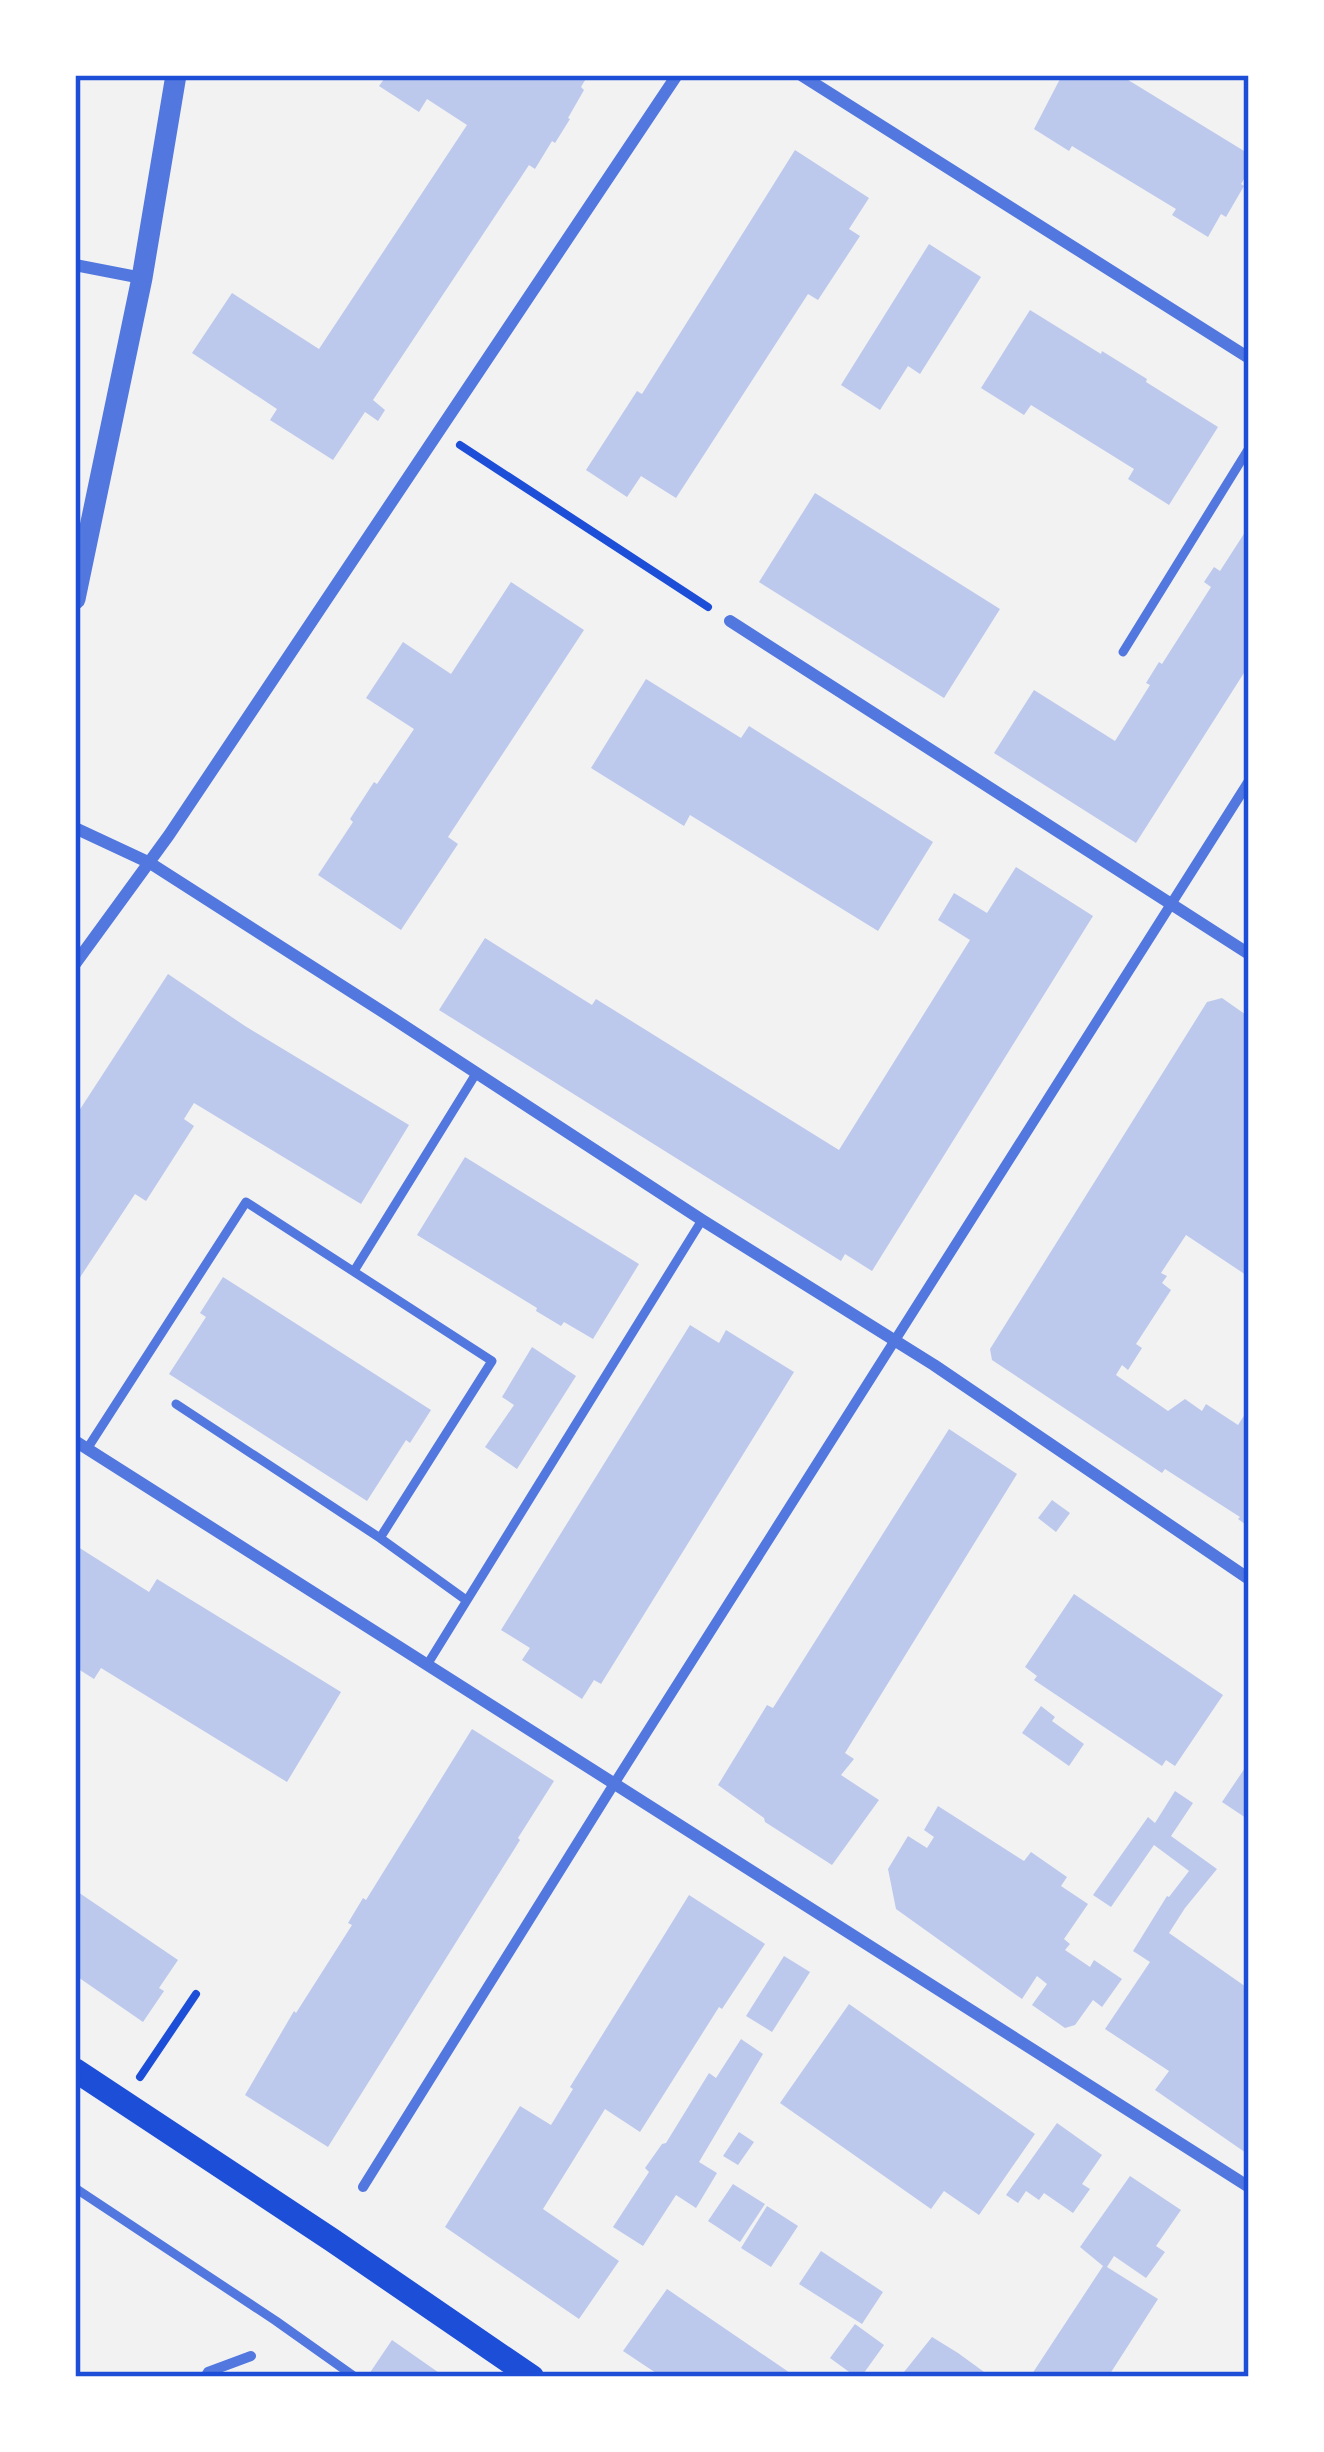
<svg xmlns="http://www.w3.org/2000/svg" width="1324" height="2452" font-family="Bitter,serif">
  <style>
    .building { fill: #bdc9ec }
    .lines { fill: none; stroke-linecap: round; stroke-linejoin: round }
    .path { stroke: #1d4ed8; stroke-width: 8 }
    .service { stroke: #5277de; stroke-width: 9 }
    .pedestrian { stroke: #5277de; stroke-width: 10 }
    .minor { stroke: #5277de; stroke-width: 12 }
    .tertiary { stroke: #5277de; stroke-width: 21 }
    .secondary { stroke: #1d4ed8; stroke-width: 24 }
    .neatline { fill: none; stroke: #1d4ed8; stroke-width: 4.5 }
  </style>
  <rect width="100%" height="100%" fill="#f2f2f2"/>
  <path class="building" d="M387 75H588L581 87 584 90 568 118 570 119 555 143 552 141 535 169 529 165 373 400 385 410 378 421 365 412 333 460 270 420 277 409 192 353 232 293 319 349 467 125 427 99 419 112 379 86Z
    M1062 75H1120L1249 154V171L1241 184 1244 186 1226 217 1221 214 1208 237 1172 215 1176 209 1072 146 1069 151 1034 129Z
    M795 150 869 198 849 229 860 236 818 300 808 294 676 498 641 476 627 497 586 470 637 391 642 394Z
    M929 244 981 277 920 374 908 366 880 410 841 385Z
    M1030 310 1101 354 1102 351 1147 379 1146 382 1218 427 1169 505 1128 479 1134 469 1031 405 1024 415 981 388Z
    M815 493 1000 609 944 698 759 582Z
    M1249 526V665L1136 843 994 753 1034 690 1115 741 1150 685 1146 683 1159 662 1162 664 1211 587 1204 582 1214 567 1220 571Z
    M511 582 584 630 448 837 458 844 401 930 318 875 353 822 350 819 374 782 377 784 414 729 366 698 403 642 451 674Z
    M646 679 741 738 749 726 933 842 878 931 690 815 684 826 591 768Z
    M1016 867 1093 916 872 1271 845 1254 841 1261 439 1010 485 938 592 1005 596 999 839 1150 970 940 938 920 954 893 987 913Z
    M168 974 245 1026 409 1125 361 1204 194 1103 184 1119 194 1126 146 1201 135 1194 75 1285V1117Z
    M1222 998 1249 1017V1277L1186 1235 1161 1273 1167 1276 1162 1283 1171 1290 1136 1344 1142 1348 1128 1370 1122 1365 1116 1375 1168 1411 1185 1399 1202 1411 1206 1404 1238 1425 1249 1408V1527L1238 1519 1240 1517 1165 1469 1162 1473 992 1360 990 1349 1207 1002Z
    M465 1157 639 1264 593 1339 564 1322 561 1326 536 1311 537 1308 417 1235Z
    M223 1277 431 1410 410 1443 406 1440 367 1501 169 1374 206 1317 200 1313Z
    M690 1325 719 1343 726 1330 794 1372 601 1684 594 1680 582 1699 522 1660 530 1648 501 1630Z
    M532 1347 576 1376 517 1469 485 1447 514 1405 502 1397Z
    M949 1429 1017 1474 845 1753 854 1759 841 1775 879 1800 832 1865 765 1822 764 1818 718 1785 767 1705 773 1708Z
    M1052 1500 1070 1513 1056 1532 1038 1518Z
    M75 1545 149 1592 157 1579 341 1692 287 1782 101 1668 94 1679 75 1667Z
    M1074 1594 1223 1695 1175 1766 1166 1760 1162 1766 1034 1680 1037 1676 1025 1667Z
    M1041 1706 1055 1717 1052 1721 1084 1744 1069 1766 1022 1733Z
    M472 1729 554 1781 518 1838 520 1840 328 2147 245 2095 294 2011 296 2013 352 1925 348 1923 363 1898 366 1900Z
    M1249 1762V1820L1222 1802Z
    M1175 1791 1193 1803 1171 1836 1217 1869 1185 1908 1169 1933 1249 1989V2034L1245 2039 1249 2042V2155L1155 2090 1169 2071 1105 2029 1150 1962 1133 1951 1167 1896 1169 1897 1189 1871 1154 1845 1111 1907 1093 1895 1148 1817 1155 1823Z
    M938 1806 1024 1861 1031 1852 1067 1877 1061 1886 1088 1904 1064 1939 1070 1944 1065 1950 1090 1967 1094 1960 1122 1979 1102 2007 1093 2000 1075 2025 1065 2028 1032 2005 1047 1984 1037 1976 1022 1999 896 1909 888 1869 908 1836 927 1848 934 1837 924 1830Z
    M75 1890 178 1960 159 1988 164 1991 143 2022 75 1975Z
    M689 1895 765 1944 722 2009 719 2007 640 2132 605 2109 543 2209 619 2261 579 2319 445 2227 520 2106 551 2125 573 2089 570 2087Z
    M784 1956 810 1972 772 2032 746 2016Z
    M849 2004 1035 2134 979 2215 944 2191 931 2209 780 2103Z
    M741 2039 763 2054 699 2162 717 2173 696 2208 676 2195 643 2246 613 2227 649 2172 645 2168 662 2144 666 2143 709 2073 716 2078Z
    M1057 2123 1102 2155 1082 2184 1090 2189 1073 2213 1044 2193 1039 2200 1026 2191 1018 2203 1006 2195Z
    M739 2132 754 2142 738 2165 723 2156Z
    M1130 2176 1181 2210 1156 2246 1165 2252 1146 2278 1114 2256 1107 2267 1158 2299 1108 2377H1030L1103 2266 1080 2247Z
    M733 2184 765 2204 740 2242 708 2221Z
    M767 2206 798 2226 771 2267 741 2248Z
    M821 2251 883 2292 862 2324 799 2284Z
    M667 2289 796 2377H662L623 2351Z
    M855 2324 884 2345 861 2377H856L830 2358Z
    M932 2337 958 2353 991 2377H900Z
    M392 2340 445 2377H367Z"/>
  <g class="lines">
    <path class="path" d="M460 445 708 607
      M140 2077 196 1994"/>
    <path class="service" d="M1123 652 1249 448
      M354 1271 477 1072
      M87 1449 246 1202 492 1361 380 1538 176 1404
      M380 1538 466 1600
      M427 1665 702 1220
      M75 2188 276 2321 355 2377"/>
    <path class="pedestrian" d="M363 2187 614 1784 1249 781
      M205 2377 208 2372 251 2356"/>
    <path class="minor" d="M801 75 1249 358
      M75 265 142 278
      M730 621 1249 954
      M75 828 150 863 383 1012 702 1220 934 1365 1249 1579
      M75 964 169 835 677 75
      M75 1441 1249 2187"/>
    <path class="tertiary" d="M75 599 142 278 176 75"/>
    <path class="secondary" d="M75 2070 332 2240 532 2377"/>
  </g>
  <rect width="1324" height="2452" fill="none" stroke="#ffffff" stroke-width="156"/>
  <rect x="78" y="78" width="1168" height="2296" class="neatline"/>
</svg>
